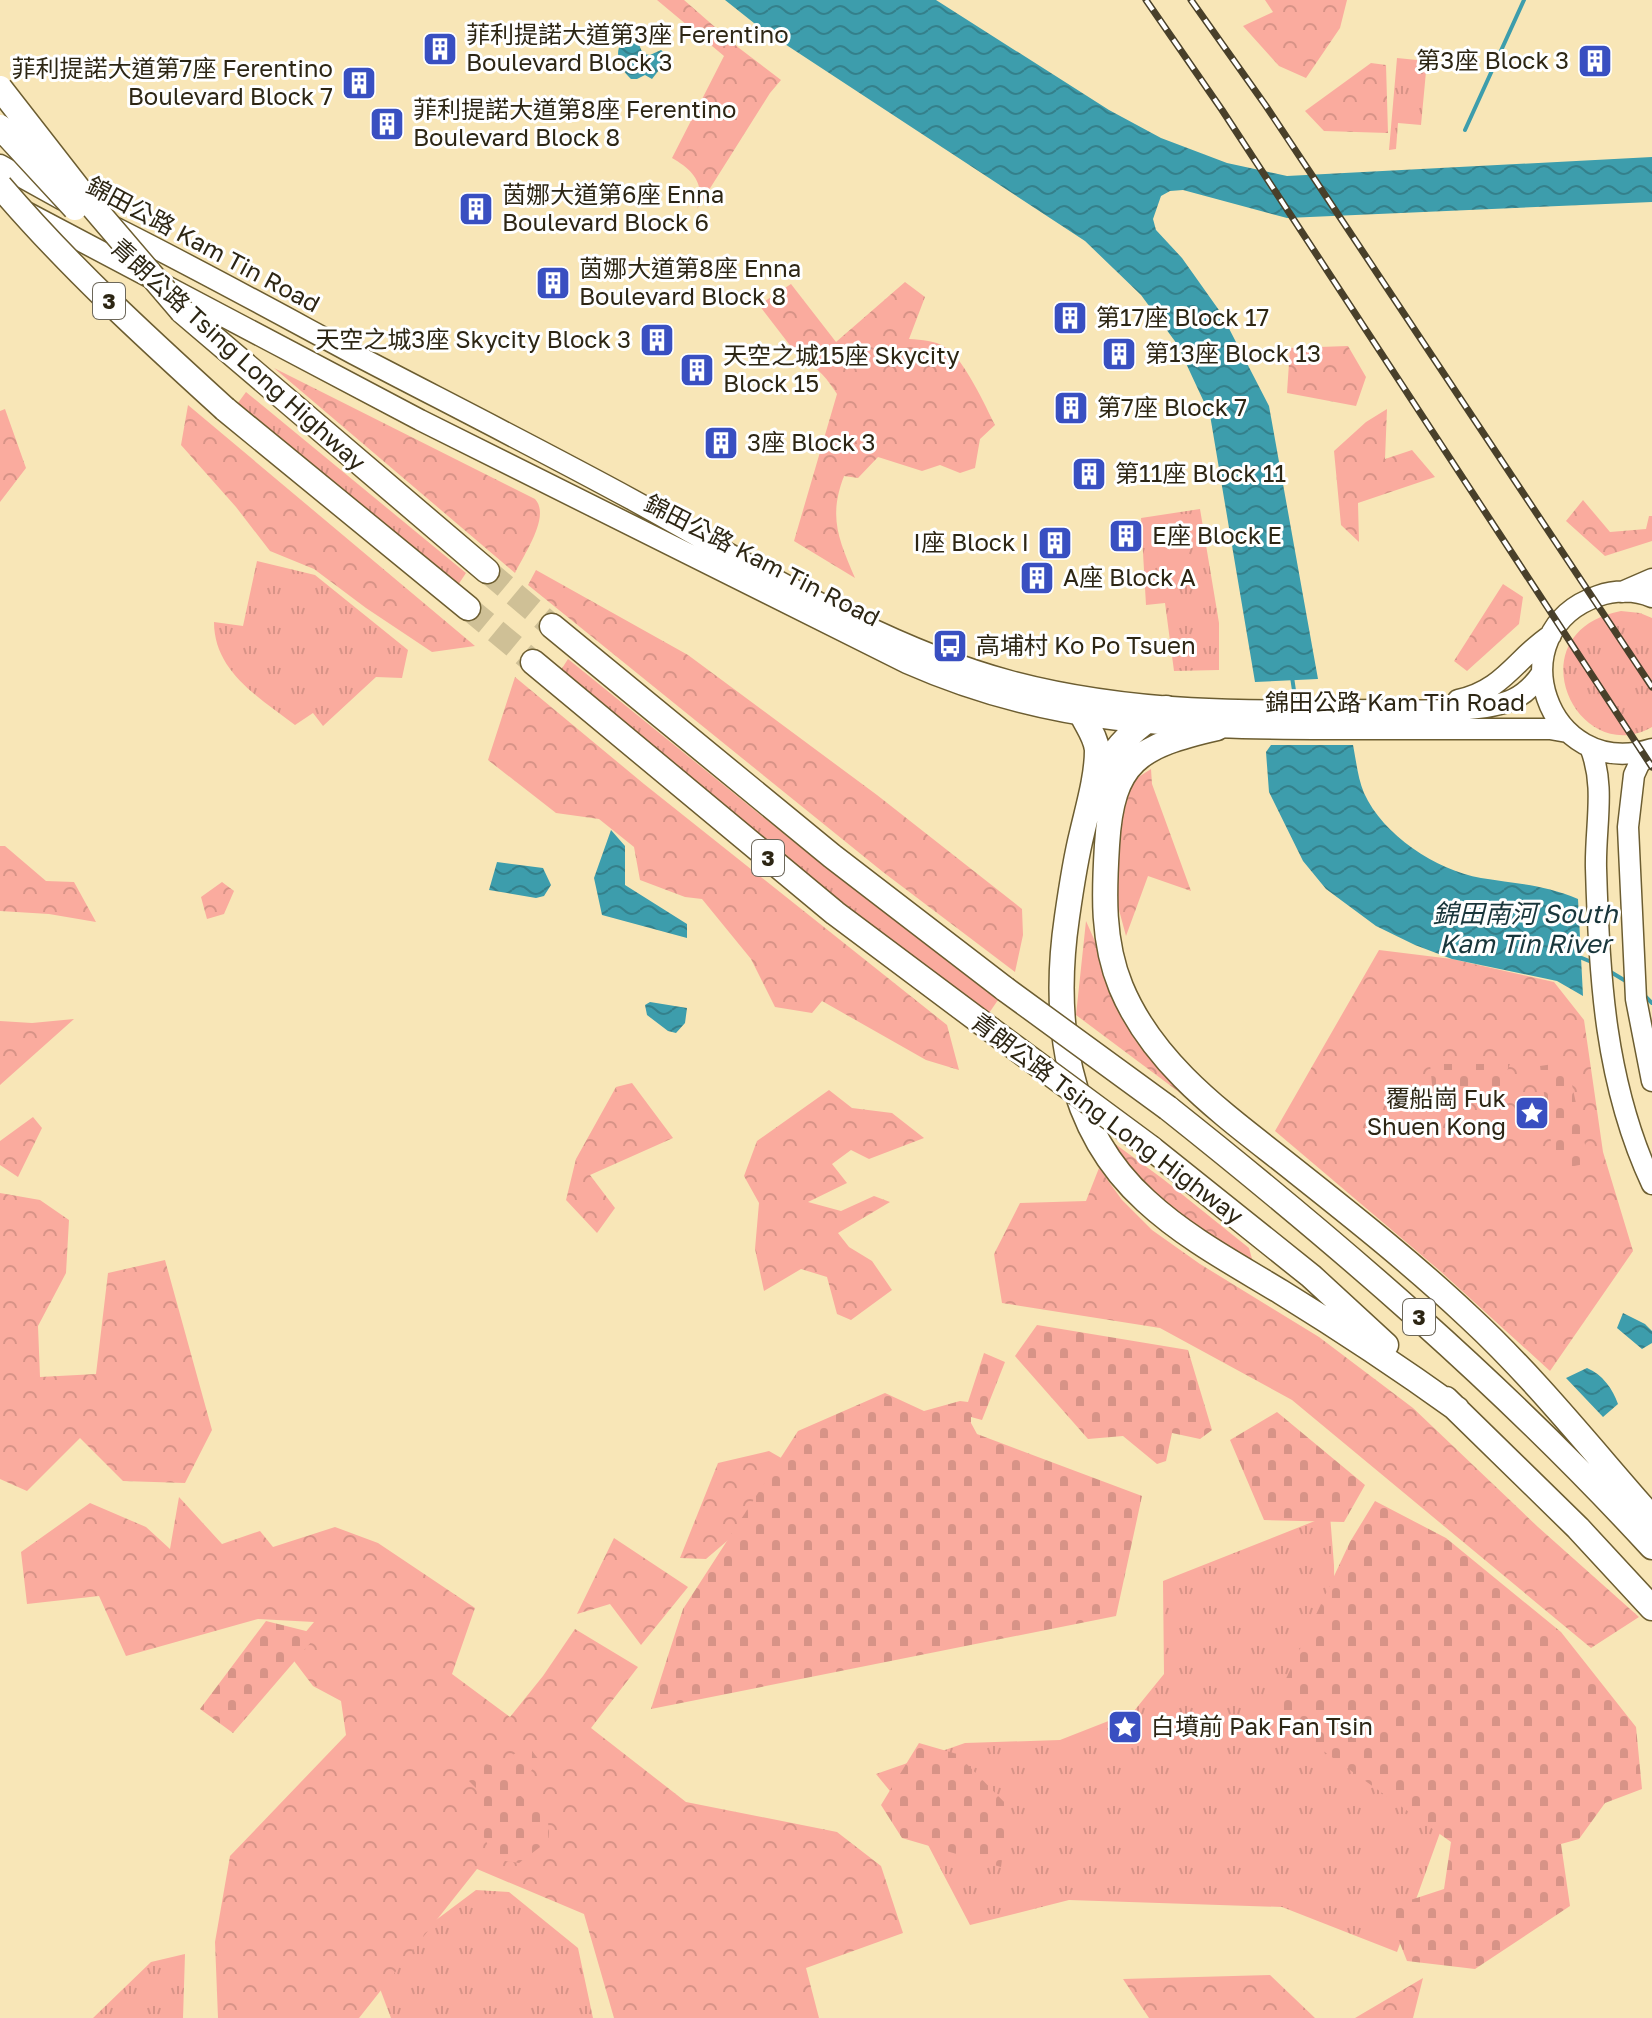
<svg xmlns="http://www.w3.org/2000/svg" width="1652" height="2018" font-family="'Golos Text','Noto Sans TC',sans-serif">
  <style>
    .grass { fill: url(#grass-tufts) }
    .forest { fill: url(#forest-crowns) }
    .cemetery { fill: url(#cemetery-stones) }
    .pitch { fill: #faab9e }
    .water { fill: url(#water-waves) }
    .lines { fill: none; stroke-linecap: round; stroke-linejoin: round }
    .stream { stroke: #3d9dac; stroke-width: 4 }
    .highway-tunnel { stroke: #cfc096; stroke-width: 24; stroke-dasharray: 24 12; stroke-linecap: butt }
    .major-casing { stroke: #6c5d31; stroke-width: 23 }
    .highway-casing { stroke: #6c5d31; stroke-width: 27 }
    .major { stroke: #fff; stroke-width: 20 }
    .highway { stroke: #fff; stroke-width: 24 }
    .rail-casing { stroke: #49402a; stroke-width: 7 }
    .rail { stroke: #fff; stroke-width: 4; stroke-dasharray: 12; stroke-linecap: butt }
    .highway-bridge-casing { stroke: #6c5d31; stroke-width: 27; stroke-linecap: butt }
    .highway-bridge { stroke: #fff; stroke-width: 24 }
    .labels { text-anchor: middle; stroke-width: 6; stroke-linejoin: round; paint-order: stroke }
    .shield { fill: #fff; stroke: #6c675a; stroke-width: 2 }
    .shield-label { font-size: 22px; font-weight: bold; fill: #2d2614 }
    .poi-label { font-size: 24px; fill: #2d2614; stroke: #fff; text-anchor: start }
    .street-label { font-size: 24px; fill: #2d2614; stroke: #fff }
    .water-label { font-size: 26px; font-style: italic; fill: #19363b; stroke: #fff }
  </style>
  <defs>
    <pattern id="grass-tufts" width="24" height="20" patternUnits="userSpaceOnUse" patternTransform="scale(2)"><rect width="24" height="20" fill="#faab9e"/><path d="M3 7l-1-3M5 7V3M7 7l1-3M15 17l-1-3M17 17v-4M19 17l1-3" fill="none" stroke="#d79387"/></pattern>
    <pattern id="forest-crowns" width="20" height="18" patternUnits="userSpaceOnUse" patternTransform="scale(2)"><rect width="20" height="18" fill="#faab9e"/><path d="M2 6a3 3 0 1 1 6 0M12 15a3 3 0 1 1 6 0" fill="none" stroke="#d79387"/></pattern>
    <pattern id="cemetery-stones" width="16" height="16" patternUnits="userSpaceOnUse" patternTransform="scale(2)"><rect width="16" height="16" fill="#faab9e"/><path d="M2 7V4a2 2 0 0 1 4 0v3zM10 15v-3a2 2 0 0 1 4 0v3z" fill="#d79387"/></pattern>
    <pattern id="water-waves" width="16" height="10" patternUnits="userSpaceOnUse" patternTransform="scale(2)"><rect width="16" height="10" fill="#3d9dac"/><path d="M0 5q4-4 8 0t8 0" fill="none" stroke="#34808b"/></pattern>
  </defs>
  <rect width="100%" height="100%" fill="#f8e6b7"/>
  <path class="grass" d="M1397 58 1427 61 1421 125 1398 123 1396 149 1389 150Z
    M246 392 466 573 456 588 235 407Z
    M1200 509 1219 623V670L1174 671 1165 603 1146 605 1141 518Z
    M257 561 315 575 408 650 402 678 376 677 323 726 313 713 295 725C260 698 214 672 214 622L243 626Z
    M1621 611 1640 613 1652 618V727C1576 770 1513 632 1621 611Z
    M568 659 825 867 998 1000 987 1016 815 883 559 673Z
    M1330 1515 1334 1565 1336 1730 1441 1830 1397 1952 1282 1907 1069 1900 970 1925 917 1824 876 1774 965 1743 1060 1740 1134 1711 1164 1674 1163 1581Z
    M476 1890 509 1892 578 1948 593 2018H391L367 1954 396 1950Z
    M185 1954 183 2018H93L151 1962Z"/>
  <path class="forest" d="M657 0H684L739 48 781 80 770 93 697 209C706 184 693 170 672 158L724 56Z
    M1265 0H1347L1340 28 1306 78 1279 66 1243 26 1273 12Z
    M1371 63 1386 65 1388 133 1324 131 1305 111Z
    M905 282 925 297 909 339C922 340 935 340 946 348 964 359 985 405 995 425L980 439 975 468 960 473 940 465 922 471 878 457 858 478 844 476C828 518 839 540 855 578L794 541 837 394C828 380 818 366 802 361L759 305 791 284 836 342Z
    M1348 346 1366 377 1356 406 1287 393 1290 348Z
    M274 368 535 499C551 516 524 554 515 573Z
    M188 405 475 646 432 652 366 608 314 569 270 551 236 507 181 445Z
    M5 409 26 468 0 502V411Z
    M1387 409 1385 459 1412 450 1435 477 1358 503 1359 542 1341 525 1334 451 1366 422Z
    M1583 500 1610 532 1646 529 1649 516H1652V541L1605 556 1566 521Z
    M536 570 688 655 877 795 1022 909 1023 935 1015 972 883 872 528 585Z
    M1503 584 1523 597 1519 624 1467 671 1454 661Z
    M515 677 644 784 947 1025 959 1070 926 1060 822 1001 812 1013 775 1007 751 959 702 899 685 897 640 880 634 847 599 819 556 813 488 760Z
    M1151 769 1152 784 1191 891 1148 876 1126 936 1101 843 1104 799Z
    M0 846H5L46 881 74 882 96 922 49 914 0 911Z
    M222 882 234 891 224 914 207 919 201 897Z
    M1086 921 1134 1030 1183 1095 1076 1015Z
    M1379 950 1452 959 1554 982 1584 1020 1603 1152 1633 1251 1550 1371 1439 1270 1275 1131Z
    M74 1019 0 1085V1021L32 1023Z
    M632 1083 673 1138 590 1175 615 1208 597 1233 566 1200 576 1159 616 1087Z
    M829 1090 852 1108 892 1113 924 1138 869 1159 851 1150 832 1164 847 1183 808 1202 841 1211 874 1196 890 1202 838 1233 849 1247 872 1261 892 1290 851 1320 837 1314 827 1277 801 1269 764 1291 755 1249 759 1203 744 1176 757 1141Z
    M33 1117 42 1128 18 1177 0 1165V1141Z
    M1107 1138 1163 1179 1249 1248 1254 1266 1140 1189Z
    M1099 1168 1122 1200 1152 1230 1200 1264 1319 1337 1413 1408 1538 1527 1639 1617 1591 1648 1292 1400 1160 1328 1002 1303 994 1254 1020 1203 1086 1201Z
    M0 1193 40 1200 69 1220 66 1273 38 1326 40 1377 96 1374 108 1273 165 1260 212 1430 185 1483 123 1481 80 1438 27 1491 0 1479Z
    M769 1451 797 1467 768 1506 706 1559 680 1558 718 1463Z
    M179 1497 222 1544 260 1531 273 1547 335 1527 378 1543 475 1608 452 1674 510 1717 543 1676 575 1629 638 1667 591 1728 686 1802 837 1832 881 1866 903 1933 806 1968 819 2018H614L584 1914 477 1869 359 2018H218L215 1942 230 1856 346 1735 341 1701 313 1686 288 1653 314 1622 258 1619 126 1656 99 1596 27 1604 21 1552 90 1503 146 1527 170 1549Z
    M614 1538 688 1587 641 1645 610 1604 577 1614Z
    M1270 1975 1315 2018H1149L1123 1979Z
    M1423 1978 1413 2018H1355Z"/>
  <path class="cemetery" d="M1567 1062 1589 1163 1555 1170 1540 1066Z
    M1430 1064H1510L1497 1093 1433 1094Z
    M1037 1325 1188 1350 1212 1430 1200 1439 1172 1433 1166 1461 1157 1464 1123 1436 1088 1439 1015 1356Z
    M984 1353 1005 1362 982 1420 971 1417V1423L977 1434 1142 1496 1116 1616 651 1709 683 1609 798 1431 885 1393 924 1411 960 1401 968 1402Z
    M1277 1412 1365 1485 1344 1522 1264 1520 1230 1440Z
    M1375 1501 1446 1538 1561 1632 1636 1727 1642 1789 1605 1803 1579 1839 1561 1844 1570 1906 1475 1969 1407 1961 1386 1908 1444 1889 1451 1842 1270 1713 1350 1542Z
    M266 1621 318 1634 233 1733 200 1709Z
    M919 1743 957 1754 1009 1807 1001 1867 902 1838 881 1805Z
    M529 1747 539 1760 521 1785 519 1794 528 1803 536 1804C547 1816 551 1824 548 1841L519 1863 499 1860C483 1842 473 1819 483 1795L464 1776 468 1766 482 1763 494 1766C507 1760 516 1751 529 1747Z"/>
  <path class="pitch" d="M1185 529 1192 582 1162 586 1155 533Z"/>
  <path class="water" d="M725 0H936L1109 110 1161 138 1227 163 1287 176 1652 157V202L1287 218 1183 190 1170 191 1161 196 1153 219 1156 230 1182 258 1221 313 1269 406 1318 679 1255 682 1210 415 1177 344 1141 295 1085 241 759 27Z
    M633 36 637 40 643 54 650 55 661 50 670 57 669 65 659 70 652 79 645 75 637 79H631C617 67 610 42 633 36Z
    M1271 745H1353C1356 760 1358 779 1364 793 1383 835 1436 870 1481 878 1517 884 1543 884 1578 899L1583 996 1557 981 1452 959 1415 945 1376 926 1326 889 1303 861 1269 792 1266 752Z
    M611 830 625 846V885L687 924V938L602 915 594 878Z
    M497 862 543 868 551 885 544 896 536 898 489 890Z
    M650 1002 687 1008 685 1023 676 1033 668 1031 647 1015 645 1005Z
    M1623 1313 1645 1324 1652 1331V1343L1642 1349 1617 1328Z
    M1587 1368C1602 1374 1613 1389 1618 1404L1603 1417 1566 1378Z"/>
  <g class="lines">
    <path class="stream" d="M1465 130 1524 0
      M1292 677 1296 704
      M1577 956 1594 963
      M1609 971 1629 983
      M1642 993 1652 1003"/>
    <path class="highway-tunnel" d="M487 571 552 626
      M468 608 533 662"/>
    <g class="major-casing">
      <path id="major" d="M0 165 63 200
        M28 213 420 420 907 663C1052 727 1175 728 1330 729 1403 729 1476 729 1550 729L1567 732
        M112 226C194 267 274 311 354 354 446 402 539 449 631 499 750 564 879 646 1010 681 1130 713 1251 712 1374 710 1409 710 1485 714 1514 699 1526 693 1534 685 1542 673
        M1622 592 1652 579
        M1652 597C1635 590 1615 590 1598 596 1496 631 1546 782 1652 749
        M1458 700C1504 690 1515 659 1551 635
        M1590 747C1606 786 1595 826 1596 868 1599 976 1605 1084 1652 1184
        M1652 751 1639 764 1634 775 1628 827 1636 999 1652 1081"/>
    </g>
    <g class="highway-casing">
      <path id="highway" d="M182 311 487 571
        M225 409 468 608
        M552 626 832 856 1005 989
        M533 662 835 913 990 1029
        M1083 717C1088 727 1096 738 1097 750 1097 777 1088 807 1082 833 1075 861 1071 889 1067 917 1052 1019 1065 1128 1146 1201 1186 1238 1235 1264 1281 1292 1341 1329 1400 1368 1457 1409
        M1217 728C1139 746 1112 760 1107 845 1104 893 1102 941 1121 987 1155 1069 1231 1119 1298 1173 1356 1219 1415 1266 1469 1317 1535 1378 1592 1450 1652 1518
        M1099 776C1116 745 1135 727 1166 708
        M1168 1108C1339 1244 1504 1386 1652 1547
        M1151 1148 1311 1276 1386 1345
        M1446 1399 1578 1528 1652 1608"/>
    </g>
    <use href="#major" class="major"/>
    <use href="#highway" class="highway"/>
    <g class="rail-casing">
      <path id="rail" d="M1146 0 1222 110 1652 767
        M1191 0 1266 106 1652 687"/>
    </g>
    <use href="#rail" class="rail"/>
    <g class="highway-bridge-casing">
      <path id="highway-bridge" d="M0 88 88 201 182 311
        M0 127 75 208
        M0 186C69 267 147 338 225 409
        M1005 989 1168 1108
        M990 1029 1151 1148"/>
    </g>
    <use href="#highway-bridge" class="highway-bridge"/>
  </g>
  <defs>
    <g id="building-square" transform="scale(1.8)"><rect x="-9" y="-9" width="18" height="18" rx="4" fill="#394fc1" stroke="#fff"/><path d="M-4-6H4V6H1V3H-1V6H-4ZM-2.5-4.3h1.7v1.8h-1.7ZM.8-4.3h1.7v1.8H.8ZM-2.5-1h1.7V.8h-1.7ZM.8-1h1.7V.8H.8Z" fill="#fff"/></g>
    <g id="bus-square" transform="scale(1.8)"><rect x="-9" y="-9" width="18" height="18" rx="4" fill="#394fc1" stroke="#fff"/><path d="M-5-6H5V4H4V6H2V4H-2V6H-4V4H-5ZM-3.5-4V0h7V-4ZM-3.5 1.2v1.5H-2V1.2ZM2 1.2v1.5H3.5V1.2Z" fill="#fff"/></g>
    <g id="sight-square" transform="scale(1.8)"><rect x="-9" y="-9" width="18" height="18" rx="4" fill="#394fc1" stroke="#fff"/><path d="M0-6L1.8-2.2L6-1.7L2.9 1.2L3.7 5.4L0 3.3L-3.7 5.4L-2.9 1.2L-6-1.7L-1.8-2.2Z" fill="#fff"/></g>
  </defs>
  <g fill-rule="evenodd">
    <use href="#building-square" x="440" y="49"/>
    <use href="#building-square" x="1595" y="61"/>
    <use href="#building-square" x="359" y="83"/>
    <use href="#building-square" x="387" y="124"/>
    <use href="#building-square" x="476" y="209"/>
    <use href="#building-square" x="553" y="283"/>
    <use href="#building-square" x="1070" y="318"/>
    <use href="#building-square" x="657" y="340"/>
    <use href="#building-square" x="1119" y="354"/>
    <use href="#building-square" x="697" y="370"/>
    <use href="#building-square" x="1071" y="408"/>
    <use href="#building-square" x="721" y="443"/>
    <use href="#building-square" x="1089" y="474"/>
    <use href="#building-square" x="1126" y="536"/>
    <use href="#building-square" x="1055" y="543"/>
    <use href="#building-square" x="1037" y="578"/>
    <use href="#bus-square" x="950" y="646"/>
    <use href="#sight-square" x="1532" y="1113"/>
    <use href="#sight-square" x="1125" y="1727"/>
  </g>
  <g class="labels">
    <g class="shield">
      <rect x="93" y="283" width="32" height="36" rx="6"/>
      <rect x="752" y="840" width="32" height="36" rx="6"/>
      <rect x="1403" y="1299" width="32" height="36" rx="6"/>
    </g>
    <g class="shield-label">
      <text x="109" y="309">3</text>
      <text x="768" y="866">3</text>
      <text x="1419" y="1325">3</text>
    </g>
    <g class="poi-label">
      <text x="466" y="43">菲利提諾大道第3座 Ferentino<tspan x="466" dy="28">Boulevard Block 3</tspan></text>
      <text x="1569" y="69" text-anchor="end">第3座 Block 3</text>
      <text x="333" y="77" text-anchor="end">菲利提諾大道第7座 Ferentino<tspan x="333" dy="28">Boulevard Block 7</tspan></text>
      <text x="413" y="118">菲利提諾大道第8座 Ferentino<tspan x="413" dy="28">Boulevard Block 8</tspan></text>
      <text x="502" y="203">茵娜大道第6座 Enna<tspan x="502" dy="28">Boulevard Block 6</tspan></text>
      <text x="579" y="277">茵娜大道第8座 Enna<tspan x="579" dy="28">Boulevard Block 8</tspan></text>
      <text x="1096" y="326">第17座 Block 17</text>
      <text x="631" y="348" text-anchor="end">天空之城3座 Skycity Block 3</text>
      <text x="1145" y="362">第13座 Block 13</text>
      <text x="723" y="364">天空之城15座 Skycity<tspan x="723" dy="28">Block 15</tspan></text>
      <text x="1097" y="416">第7座 Block 7</text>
      <text x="747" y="451">3座 Block 3</text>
      <text x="1115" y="482">第11座 Block 11</text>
      <text x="1152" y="544">E座 Block E</text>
      <text x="1029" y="551" text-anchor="end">I座 Block I</text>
      <text x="1063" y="586">A座 Block A</text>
      <text x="976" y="654">高埔村 Ko Po Tsuen</text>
      <text x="1506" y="1107" text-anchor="end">覆船崗 Fuk<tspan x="1506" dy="28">Shuen Kong</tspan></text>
      <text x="1151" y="1735">白墳前 Pak Fan Tsin</text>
    </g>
    <g class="street-label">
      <text transform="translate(203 245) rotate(28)" y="8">錦田公路 Kam Tin Road</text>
      <text transform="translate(238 355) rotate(42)" y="8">青朗公路 Tsing Long Highway</text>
      <text transform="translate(762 561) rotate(27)" y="8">錦田公路 Kam Tin Road</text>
      <text x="1395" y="711">錦田公路 Kam Tin Road</text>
      <text transform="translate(1107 1119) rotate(37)" y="8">青朗公路 Tsing Long Highway</text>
    </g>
    <g class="water-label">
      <text x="1525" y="923">錦田南河 South<tspan x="1525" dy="30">Kam Tin River</tspan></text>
    </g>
  </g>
</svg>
